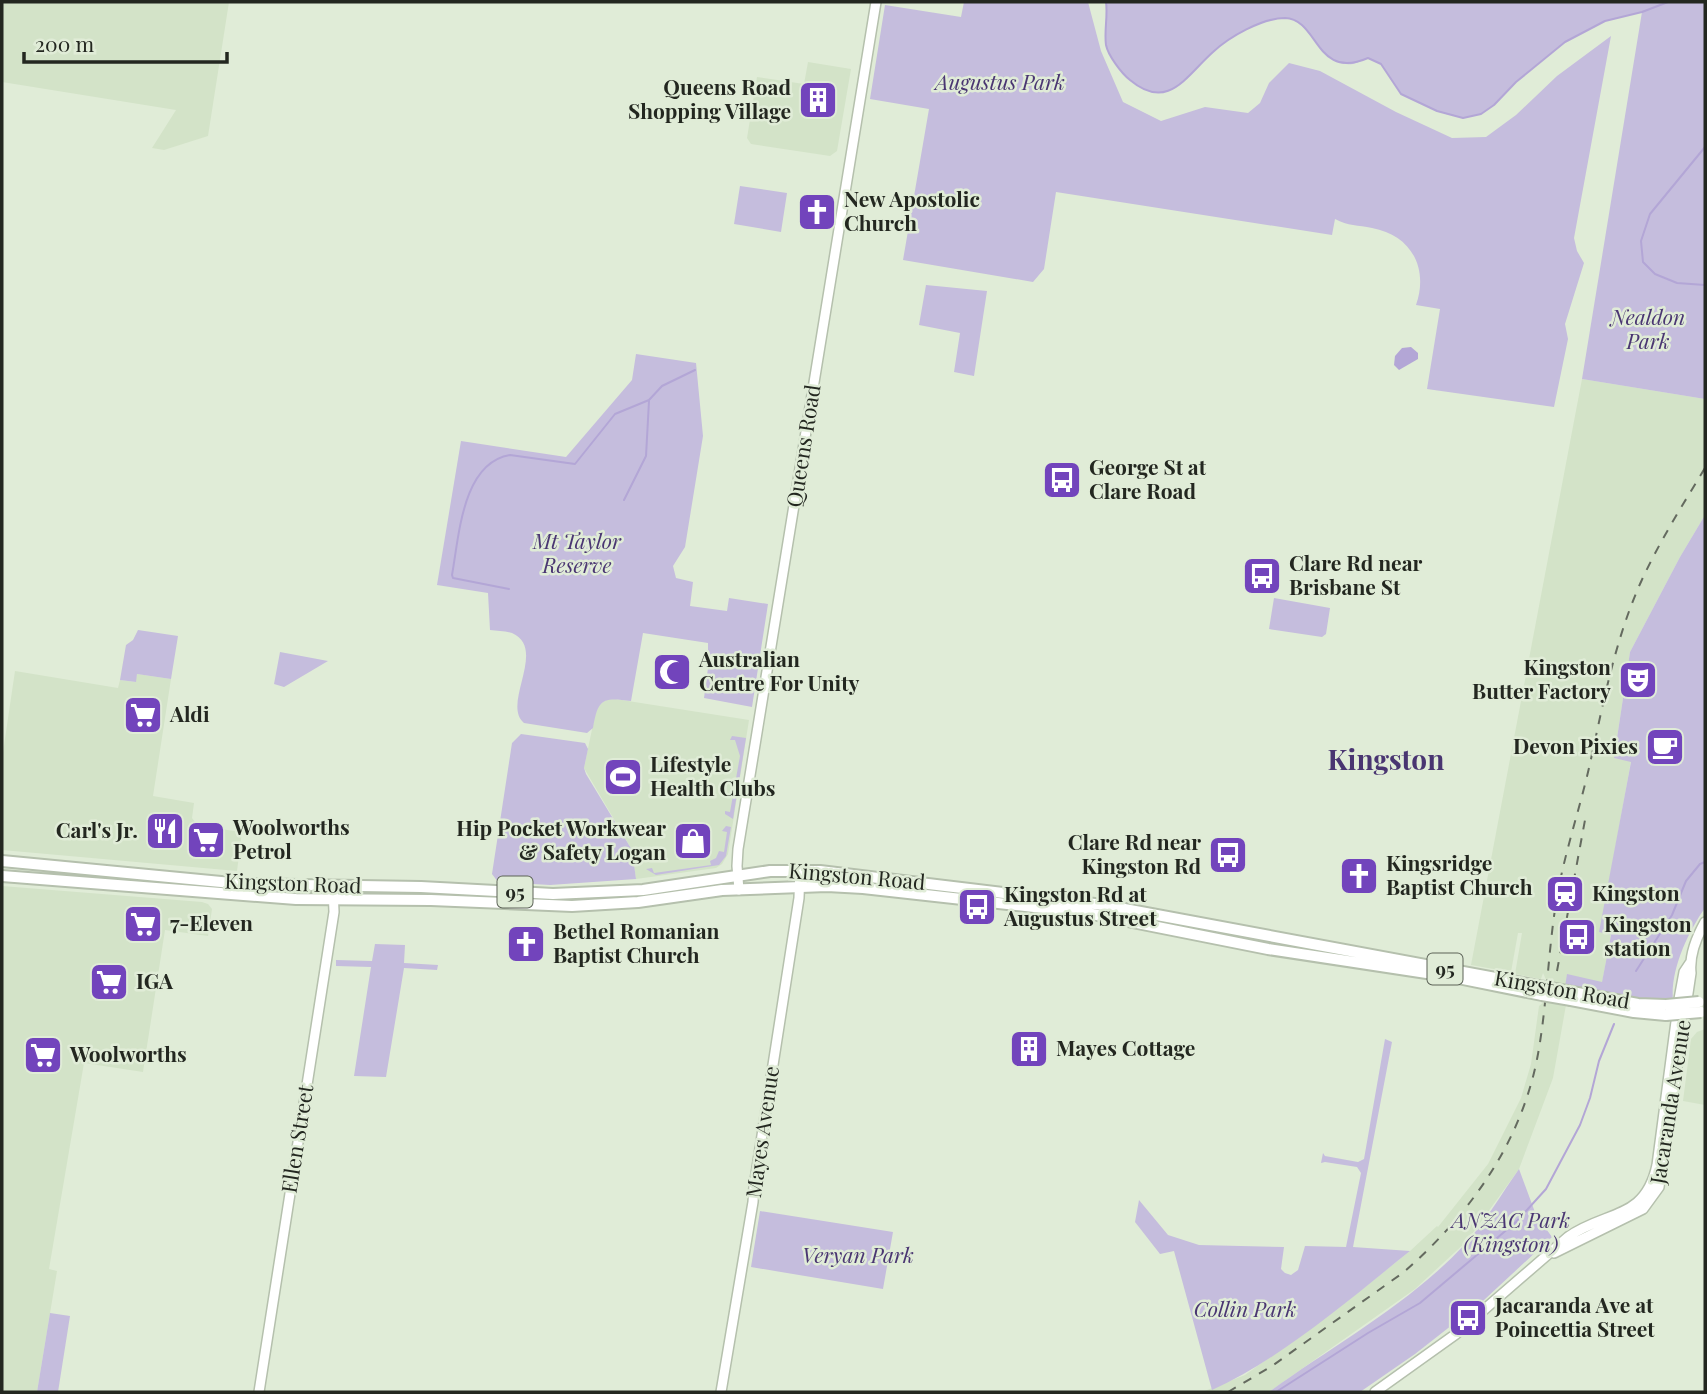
<svg xmlns="http://www.w3.org/2000/svg" width="1707" height="1394" font-family="'Playfair Display',serif">
  <style>
    .built { fill: #d3e3c8 }
    .green { fill: #c5bddd }
    .water { fill: #b3a6d6 }
    .lines { fill: none; stroke-linecap: round; stroke-linejoin: round }
    .stream { stroke: #b3a6d6; stroke-width: 2 }
    .tertiary-casing { stroke: #b5c0ad; stroke-width: 12 }
    .primary-casing { stroke: #b5c0ad; stroke-width: 14 }
    .tertiary { stroke: #fff; stroke-width: 9 }
    .primary { stroke: #fff; stroke-width: 10 }
    .rail { stroke: #646a5f; stroke-width: 2; stroke-dasharray: 9 9; stroke-linecap: butt }
    .primary-bridge-casing { stroke: #b5c0ad; stroke-width: 14; stroke-linecap: butt }
    .primary-bridge { stroke: #fff; stroke-width: 10 }
    .labels { text-anchor: middle; stroke-width: 5; stroke-linejoin: round; paint-order: stroke }
    .shield { fill: #e0ecd7; stroke: #5c6257; stroke-width: 2 }
    .shield-label { font-size: 19px; font-weight: bold; fill: #232720 }
    .park-label { font-size: 21px; font-style: italic; fill: #4a3672; stroke: #e0ecd7 }
    .poi-label { font-size: 21px; font-weight: bold; fill: #232720; stroke: #e0ecd7; text-anchor: start }
    .street-label { font-size: 21px; fill: #232720; stroke: #e0ecd7 }
    .district-label { font-size: 28px; font-weight: bold; fill: #493571; stroke: #e0ecd7 }
  </style>
  <rect width="100%" height="100%" fill="#e0ecd7"/>
  <path class="built" d="M2 2H229L208 136 164 150 152 148 176 110 2 82Z
    M808 62 851 69 837 151 830 156 751 144 747 138 757 77 804 84Z
    M1582 379 1705 399V515L1680 557 1630 652 1614 758 1631 761 1600 932 1611 934 1602 983 1565 987 1548 984 1543 973 1541 979 1515 974 1522 933H1518L1511 972 1471 965Z
    M15 671 118 688 120 680 135 682 137 674 171 679 153 796 194 803 192 818 198 826 242 832 237 871 2 850V759Z
    M609 698 749 720 728 854 722 864 716 868 636 879 632 850 584 768 596 710 599 705Z
    M2 886 202 902 208 904 212 909 208 936 165 930 143 1072 84 1063 49 1269 57 1271 37 1392H2Z
    M1545 1001 1566 1005 1553 1078 1519 1169 1467 1241 1415 1289 1269 1392H1202L1245 1375 1346 1302 1410 1251 1437 1226 1438 1227 1488 1164 1521 1098 1531 1064 1539 1006Z
    M1705 1029V1105L1683 1101 1691 1039 1697 1032Z"/>
  <path class="green" d="M964 2H1088L1101 51 1123 102 1161 121 1205 107 1248 113 1260 103 1269 83 1289 63 1320 71 1396 112 1452 138 1486 137 1516 115 1557 76 1611 36 1574 238 1577 251 1584 263 1565 324 1568 339 1554 407 1427 389 1440 309 1416 305C1429 268 1411 235 1372 228 1358 225 1348 226 1335 219L1332 235 1056 192 1044 269 1033 282 903 260 929 109 870 99 885 5 961 17Z
    M1106 2H1705V399L1582 379 1642 12 1605 21 1565 42 1516 82 1494 105 1481 114 1463 118 1437 111 1401 94 1381 64 1368 58C1364 59 1358 63 1353 64 1320 69 1312 19 1285 18 1262 18 1229 37 1213 52 1186 76 1168 112 1130 80 1121 73 1108 55 1106 45 1104 31 1108 16 1106 2Z
    M740 186 787 193 781 232 734 224Z
    M926 285 987 291 974 376 954 372 960 333 919 325Z
    M636 354 696 363 703 436 685 547 673 566 676 578 693 582 690 606 727 611 729 598 768 604 752 707 704 698 708 668V643L643 633 631 701C602 697 598 699 593 728L587 733 524 723C501 704 548 649 512 633 506 631 497 631 490 630L488 593 437 585 461 441 566 457 632 380Z
    M1705 515V908C1688 932 1670 970 1673 1001L1641 999 1565 987 1567 974 1602 982 1611 935 1599 932 1631 762 1614 758 1630 652 1680 557Z
    M1274 598 1330 608 1326 634 1322 637 1269 629Z
    M138 630 178 636 171 679 137 674 136 682 120 680 126 645 133 640Z
    M280 652 328 661 284 687 274 684Z
    M521 734 585 743 588 749 584 768 586 774 632 850 636 879 550 885 498 882 492 874 512 743Z
    M732 736 746 738 733 819 725 814V811L730 812 740 756 735 740H730Z
    M726 826 731 827 726 856 719 865 656 875 646 869 652 868 654 873 711 865 710 861 716 858 719 851 724 852 727 832 722 831Z
    M375 944 405 945 404 963 438 965 437 970 404 968 386 1077 354 1076 371 967 336 966V960L372 961Z
    M1385 1039 1392 1042 1353 1247 1410 1251C1350 1299 1281 1359 1212 1390L1174 1251 1160 1254 1135 1222 1139 1200 1168 1235 1199 1245 1284 1247 1281 1269 1285 1273 1291 1275 1298 1270 1305 1246 1346 1247 1361 1173 1357 1167 1325 1162 1321 1163 1323 1153 1325 1156 1358 1162 1364 1159Z
    M1519 1169 1536 1215 1552 1237 1484 1300 1415 1354 1360 1392H1269C1335 1344 1410 1304 1466 1243 1486 1221 1502 1193 1519 1169Z
    M760 1211 893 1232 883 1289 751 1267Z
    M50 1313 70 1316 58 1392H37Z"/>
  <path class="water" d="M1411 347 1418 353V359L1399 370 1394 365 1395 356 1402 348Z"/>
  <g class="lines">
    <path class="stream" d="M1106 2C1108 16 1104 31 1106 45 1108 55 1121 73 1130 80 1168 112 1186 76 1213 52 1229 37 1262 18 1285 18 1319 19 1315 81 1368 58L1381 64 1401 94 1437 111 1463 118 1481 114 1494 105 1516 82 1565 42 1605 21 1642 12 1668 2
      M1705 147 1650 214 1641 241 1643 262 1655 274 1677 283 1705 285
      M624 500 646 456 649 401
      M509 589 453 578 452 575C459 537 462 463 510 455L575 464 615 414 649 400 662 386 695 370
      M1636 971 1672 915 1686 881 1700 864 1705 862
      M1276 1392 1368 1333 1420 1303 1516 1222 1546 1189 1580 1125 1590 1098 1599 1061 1614 1024"/>
    <g class="tertiary-casing">
      <path id="tertiary" d="M739 890 737 866 738 849 876 2
        M1554 1253 1643 1209 1659 1187 1691 973C1689 955 1696 938 1705 922
        M259 1392 334 912 333 887
        M721 1392 753 1202 754 1187 799 898 800 870
        M1375 1392 1456 1334 1568 1237C1606 1210 1645 1221 1657 1165L1679 999 1684 972 1690 963"/>
    </g>
    <g class="primary-casing">
      <path id="primary" d="M2 861 242 884 421 887 553 894 643 890 770 871H820L1103 905 1544 987
        M2 876 296 899 431 900 572 906 638 902 722 890 827 886 863 888 1087 913 1268 949 1453 977 1542 995
        M1572 992 1638 1004 1666 1005
        M1571 1000 1634 1012 1666 1015"/>
    </g>
    <use href="#tertiary" class="tertiary"/>
    <use href="#primary" class="primary"/>
    <path class="rail" d="M1557 971 1585 820
      M1228 1392 1272 1366 1404 1272C1470 1214 1522 1142 1538 1054 1548 999 1548 942 1559 886 1567 846 1580 807 1589 768 1603 705 1614 643 1640 584 1658 544 1682 506 1705 468"/>
    <g class="primary-bridge-casing">
      <path id="primary-bridge" d="M1544 987 1572 992
        M1542 995 1571 1000
        M1666 1005 1699 1002
        M1666 1015 1701 1012"/>
    </g>
    <use href="#primary-bridge" class="primary-bridge"/>
  </g>
  <defs>
    <g id="building-square" transform="scale(2.0125)"><rect x="-9" y="-9" width="18" height="18" rx="4" fill="#7244bc" stroke="#e0ecd7"/><path d="M-4-6H4V6H1V3H-1V6H-4ZM-2.5-4.3h1.7v1.8h-1.7ZM.8-4.3h1.7v1.8H.8ZM-2.5-1h1.7V.8h-1.7ZM.8-1h1.7V.8H.8Z" fill="#fff"/></g>
    <g id="church-square" transform="scale(2.0125)"><rect x="-9" y="-9" width="18" height="18" rx="4" fill="#7244bc" stroke="#e0ecd7"/><path d="M-1.2-6h2.4v3.5h3.3v2.4h-3.3V6h-2.4V-.1h-3.3v-2.4h3.3Z" fill="#fff"/></g>
    <g id="bus-square" transform="scale(2.0125)"><rect x="-9" y="-9" width="18" height="18" rx="4" fill="#7244bc" stroke="#e0ecd7"/><path d="M-5-6H5V4H4V6H2V4H-2V6H-4V4H-5ZM-3.5-4V0h7V-4ZM-3.5 1.2v1.5H-2V1.2ZM2 1.2v1.5H3.5V1.2Z" fill="#fff"/></g>
    <g id="mosque-square" transform="scale(2.0125)"><rect x="-9" y="-9" width="18" height="18" rx="4" fill="#7244bc" stroke="#e0ecd7"/><path d="M3.5-4.9A6 6 0 1 0 3.5 4.9A5 5 0 1 1 3.5-4.9Z" fill="#fff"/></g>
    <g id="theatre-square" transform="scale(2.0125)"><rect x="-9" y="-9" width="18" height="18" rx="4" fill="#7244bc" stroke="#e0ecd7"/><path d="M-5-5.5Q0-4 5-5.5V0Q5 5 0 6Q-5 5-5 0ZM-3.3-2.5H-1v1.5H-3.3ZM1-2.5H3.3v1.5H1ZM-2.8 1Q0 5.5 2.8 1Z" fill="#fff"/></g>
    <g id="supermarket-square" transform="scale(2.0125)"><rect x="-9" y="-9" width="18" height="18" rx="4" fill="#7244bc" stroke="#e0ecd7"/><path d="M-6-5.5h2.5l.6 2H6L4.5 2H-2.5L-4.4-4H-6ZM-1.5 3.2a1.3 1.3 0 1 0 .1 0ZM3 3.2a1.3 1.3 0 1 0 .1 0Z" fill="#fff"/></g>
    <g id="cafe-square" transform="scale(2.0125)"><rect x="-9" y="-9" width="18" height="18" rx="4" fill="#7244bc" stroke="#e0ecd7"/><path d="M-5.5-4.5H6V0H3Q3 3.5 0 3.5H-2.5Q-5.5 3.5-5.5 0ZM3-3.2v2h1.7v-2ZM-6 4.5H4V6H-6Z" fill="#fff"/></g>
    <g id="stadium-square" transform="scale(2.0125)"><rect x="-9" y="-9" width="18" height="18" rx="4" fill="#7244bc" stroke="#e0ecd7"/><path d="M0-5a6.5 5 0 1 0 0 10a6.5 5 0 1 0 0-10ZM-3.5-1.8h7v3.6h-7Z" fill="#fff"/></g>
    <g id="restaurant-square" transform="scale(2.0125)"><rect x="-9" y="-9" width="18" height="18" rx="4" fill="#7244bc" stroke="#e0ecd7"/><path d="M-5-6h1v4h1v-4h1v4h1v-4h1v5L-1.5 .5V6h-2V.5L-5-1ZM5-6V6H3V1.5H1.5Q1.5-4 5-6Z" fill="#fff"/></g>
    <g id="shop-square" transform="scale(2.0125)"><rect x="-9" y="-9" width="18" height="18" rx="4" fill="#7244bc" stroke="#e0ecd7"/><path d="M-5-2.5h2.3a2.7 3.5 0 0 1 5.4 0H5L5.5 6h-11ZM-1.5-2.5h3a1.5 2.3 0 0 0-3 0Z" fill="#fff"/></g>
    <g id="station-square" transform="scale(2.0125)"><rect x="-9" y="-9" width="18" height="18" rx="4" fill="#7244bc" stroke="#e0ecd7"/><path d="M-3-6H3Q5-6 5-4V2Q5 4 3 4L4.5 6H3L1.5 4h-3L-3 6H-4.5L-3 4Q-5 4-5 2V-4Q-5-6-3-6ZM-3.5-4v3h7v-3ZM-3.5 1v1.5H-2V1ZM2 1v1.5H3.5V1Z" fill="#fff"/></g>
  </defs>
  <g fill-rule="evenodd">
    <use href="#building-square" x="818" y="100"/>
    <use href="#church-square" x="817" y="212"/>
    <use href="#bus-square" x="1062" y="480"/>
    <use href="#bus-square" x="1262" y="576"/>
    <use href="#mosque-square" x="672" y="672"/>
    <use href="#theatre-square" x="1638" y="680"/>
    <use href="#supermarket-square" x="143" y="715"/>
    <use href="#cafe-square" x="1665" y="747"/>
    <use href="#stadium-square" x="623" y="777"/>
    <use href="#restaurant-square" x="165" y="831"/>
    <use href="#supermarket-square" x="206" y="840"/>
    <use href="#shop-square" x="693" y="841"/>
    <use href="#bus-square" x="1228" y="855"/>
    <use href="#church-square" x="1359" y="876"/>
    <use href="#station-square" x="1565" y="894"/>
    <use href="#bus-square" x="977" y="907"/>
    <use href="#supermarket-square" x="143" y="924"/>
    <use href="#bus-square" x="1577" y="937"/>
    <use href="#church-square" x="526" y="944"/>
    <use href="#supermarket-square" x="109" y="982"/>
    <use href="#building-square" x="1029" y="1049"/>
    <use href="#supermarket-square" x="43" y="1055"/>
    <use href="#bus-square" x="1468" y="1318"/>
  </g>
  <g class="labels">
    <g class="shield">
      <rect x="497.5" y="876.5" width="35" height="31" rx="5"/>
      <rect x="1427.5" y="953.5" width="35" height="31" rx="5"/>
    </g>
    <g class="shield-label">
      <text x="515" y="899">95</text>
      <text x="1445" y="976">95</text>
    </g>
    <g class="park-label">
      <text x="1000" y="90">Augustus Park</text>
      <text x="1648" y="325">Nealdon<tspan x="1648" dy="24">Park</tspan></text>
      <text x="577" y="549">Mt Taylor<tspan x="577" dy="24">Reserve</tspan></text>
      <text x="1511" y="1228">ANZAC Park<tspan x="1511" dy="24">(Kingston)</tspan></text>
      <text x="858" y="1263">Veryan Park</text>
      <text x="1245" y="1317">Collin Park</text>
    </g>
    <g class="poi-label">
      <text x="791" y="95" text-anchor="end">Queens Road<tspan x="791" dy="24">Shopping Village</tspan></text>
      <text x="844" y="207">New Apostolic<tspan x="844" dy="24">Church</tspan></text>
      <text x="1089" y="475">George St at<tspan x="1089" dy="24">Clare Road</tspan></text>
      <text x="1289" y="571">Clare Rd near<tspan x="1289" dy="24">Brisbane St</tspan></text>
      <text x="699" y="667">Australian<tspan x="699" dy="24">Centre For Unity</tspan></text>
      <text x="1611" y="675" text-anchor="end">Kingston<tspan x="1611" dy="24">Butter Factory</tspan></text>
      <text x="170" y="722">Aldi</text>
      <text x="1638" y="754" text-anchor="end">Devon Pixies</text>
      <text x="650" y="772">Lifestyle<tspan x="650" dy="24">Health Clubs</tspan></text>
      <text x="233" y="835">Woolworths<tspan x="233" dy="24">Petrol</tspan></text>
      <text x="666" y="836" text-anchor="end">Hip Pocket Workwear<tspan x="666" dy="24">&amp; Safety Logan</tspan></text>
      <text x="138" y="838" text-anchor="end">Carl's Jr.</text>
      <text x="1201" y="850" text-anchor="end">Clare Rd near<tspan x="1201" dy="24">Kingston Rd</tspan></text>
      <text x="1386" y="871">Kingsridge<tspan x="1386" dy="24">Baptist Church</tspan></text>
      <text x="1592" y="901">Kingston</text>
      <text x="1004" y="902">Kingston Rd at<tspan x="1004" dy="24">Augustus Street</tspan></text>
      <text x="170" y="931">7-Eleven</text>
      <text x="1604" y="932">Kingston<tspan x="1604" dy="24">station</tspan></text>
      <text x="553" y="939">Bethel Romanian<tspan x="553" dy="24">Baptist Church</tspan></text>
      <text x="136" y="989">IGA</text>
      <text x="1056" y="1056">Mayes Cottage</text>
      <text x="70" y="1062">Woolworths</text>
      <text x="1495" y="1313">Jacaranda Ave at<tspan x="1495" dy="24">Poincettia Street</tspan></text>
    </g>
    <g class="street-label">
      <text transform="translate(804 446) rotate(-81)" y="7">Queens Road</text>
      <text transform="translate(857 877) rotate(5)" y="7">Kingston Road</text>
      <text transform="translate(293 884) rotate(2)" y="7">Kingston Road</text>
      <text transform="translate(1562 990) rotate(10)" y="7">Kingston Road</text>
      <text transform="translate(1671 1102) rotate(-81)" y="7">Jacaranda Avenue</text>
      <text transform="translate(763 1132) rotate(-82)" y="7">Mayes Avenue</text>
      <text transform="translate(298 1139) rotate(-81)" y="7">Ellen Street</text>
    </g>
    <g class="district-label">
      <text x="1386" y="770">Kingston</text>
    </g>
  </g>
  <rect width="1707" height="1394" fill="none" stroke="#232720" stroke-width="7"/>
  <path d="M24 52v10h203v-10" fill="none" stroke="#232720" stroke-width="3.5"/>
  <text x="35" y="52" font-size="21" fill="#232720" stroke="#e0ecd7" stroke-width="5" paint-order="stroke">200 m</text>
</svg>
